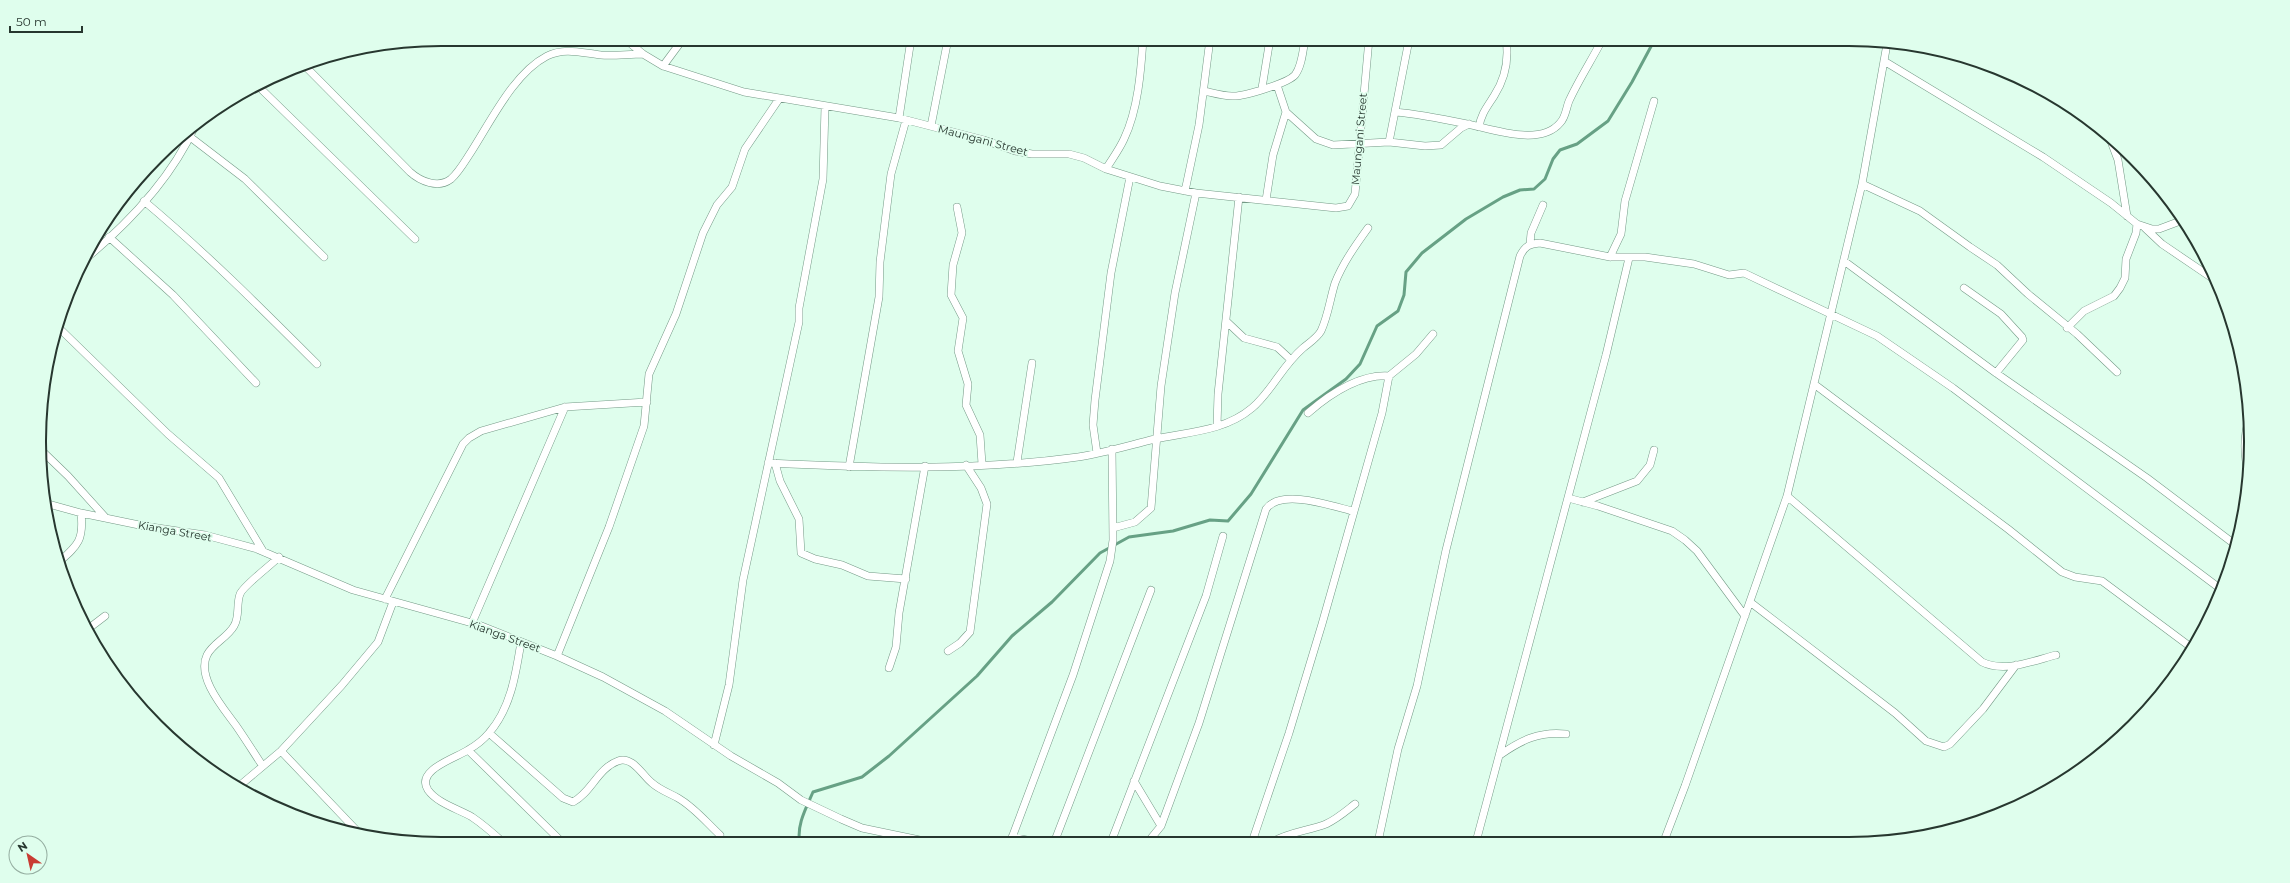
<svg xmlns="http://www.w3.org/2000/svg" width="2290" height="883" font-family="Montserrat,sans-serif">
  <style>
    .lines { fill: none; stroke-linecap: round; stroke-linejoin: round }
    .stream { stroke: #67a185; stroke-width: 3 }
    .minor-casing { stroke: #749986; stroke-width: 8 }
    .minor { stroke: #fff; stroke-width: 7 }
    .labels { text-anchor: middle; stroke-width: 3.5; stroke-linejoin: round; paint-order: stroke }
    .street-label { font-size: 11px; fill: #27372f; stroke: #dffeed }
    .rim { fill: none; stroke: #27372f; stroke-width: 2 }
  </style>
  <rect width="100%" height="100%" fill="#dffeed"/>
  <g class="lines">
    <path class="stream" d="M800 843C796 826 806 808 813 792L862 777 889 756 977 676 1012 636 1052 602 1100 553 1129 537 1173 531 1210 520 1228 521 1251 494 1303 410 1346 379 1360 364 1377 326 1398 311 1404 295 1406 272 1422 253 1466 219 1503 197 1520 190 1534 189 1545 179 1553 159 1560 150 1577 144 1608 121 1632 82 1655 39"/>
    <g class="minor-casing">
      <path id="minor" d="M625 39 643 54 663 66 744 92 899 118 984 140 1015 151 1032 154H1069L1084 158 1106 169 1160 186 1196 193 1336 208 1348 206 1355 194 1369 39
        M1884 61 2043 157 2111 203 2137 224 2152 229H2159L2183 220
        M303 64 410 172C420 181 438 189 451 179 459 172 465 161 471 152 491 121 514 73 547 56 565 47 582 53 601 55 614 56 629 54 643 54
        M663 66 683 39
        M257 85 415 239
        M1262 88 1270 39
        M1204 91C1213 93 1223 96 1232 96 1243 97 1288 83 1295 75 1302 66 1303 50 1305 39
        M1286 112 1316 139 1333 145 1389 142 1425 146 1441 145 1461 128 1469 124
        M1395 112C1419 114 1443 119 1467 124 1492 129 1540 147 1560 123 1566 117 1566 108 1569 101 1578 81 1591 61 1601 42
        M899 118 911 39
        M931 126 948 39
        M1479 127C1481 114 1487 107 1494 96 1505 79 1509 59 1506 39
        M185 133 245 179 324 257
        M2109 136 2118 160 2127 216
        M1389 142 1408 45
        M1106 169C1112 159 1119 150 1124 139 1138 110 1141 71 1143 39
        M1862 184 1920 211 1970 247 1997 265 2028 294 2077 334 2117 372
        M1185 191 1199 125 1210 39
        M1266 200 1273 155 1286 112 1277 85
        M144 201C205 252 261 308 317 364
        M957 207 962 233 953 265 951 295 963 318 958 351 968 384 966 405 980 435 982 464
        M2145 228 2162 244 2215 280
        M109 237 173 295 256 383
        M1530 244 1531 233 1543 205
        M1610 257 1621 234 1625 201 1654 101
        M83 261C128 224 171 179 195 126
        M1844 261 1996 373 2147 478 2237 546
        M1964 288 2001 314 2022 337 2023 340 1996 373
        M1226 321 1244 338 1277 347 1290 359
        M57 326 168 434 219 478 263 551
        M2067 328 2084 311 2114 296 2120 288 2125 278 2126 259 2136 233 2137 224
        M1814 384 2008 529 2062 572 2075 577 2102 581 2192 648
        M1308 413C1330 394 1359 374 1389 376L1416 354 1433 334
        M2249 419C2243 438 2244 457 2249 476
        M1217 426 1218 394 1239 197
        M40 449 68 476 105 517
        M1097 453 1093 425 1095 400 1111 273 1130 177
        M1017 462 1032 363
        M768 463C871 468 976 471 1078 457 1104 453 1130 445 1155 439 1188 432 1225 431 1252 408 1272 391 1282 366 1303 348 1309 343 1317 338 1321 331 1328 316 1330 299 1335 283 1343 263 1355 246 1368 228
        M775 463 780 481 799 519 801 553 815 559 842 565 868 576 906 579
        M849 467 879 297 880 262 891 174 906 120
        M1787 496 1982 662C2004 673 2033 661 2056 655
        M1568 498 1598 506 1672 531 1685 540 1697 551 1745 616
        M1583 502 1637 481 1650 465 1654 450
        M45 503 81 513 144 526 205 535 257 549 353 590 479 625 557 656 603 677 665 711 731 756 778 783 801 800 841 819 862 828 934 843
        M1113 528 1135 522 1151 508 1161 386 1175 293 1196 193
        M59 562C78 545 84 540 81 513
        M385 599 463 444 469 438 481 431 565 407 647 402
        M1750 602 1895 713 1926 741 1944 747 1950 744 1983 709 2016 665
        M472 623 565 407
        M88 629 105 616
        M948 651 960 643 970 632 987 504 981 488 966 465
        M557 656 609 527 644 426 649 374 676 314 703 233 717 205 732 187 745 149 779 99
        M889 668 896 647 899 613 925 466
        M489 733 563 798 573 802C591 793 598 768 618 761 632 755 643 776 652 783 660 790 669 793 678 798 694 807 707 823 720 835
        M714 745 729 685 743 580 799 322V308L823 179 825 107
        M468 750 564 844
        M281 751 359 833
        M1500 755C1521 740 1540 731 1566 734
        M262 765C254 753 246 740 237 727 225 710 196 678 207 655 213 643 227 638 234 626 240 616 236 605 240 594 243 586 271 565 279 557
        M1134 781 1161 826
        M238 787 281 751 342 685 378 642 393 602
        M1012 837 1042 843
        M1664 841 1685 786 1787 496 1862 184 1887 44
        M1111 842 1206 596 1223 536
        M1148 842 1161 826 1199 723 1266 509C1281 488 1332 506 1352 511
        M1252 842 1289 733 1322 624 1382 413 1389 376
        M1272 842C1289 832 1308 831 1326 824 1337 819 1346 811 1355 804
        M1378 842 1398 749 1417 686 1446 550 1520 256C1525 246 1529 244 1540 243L1610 257H1645L1694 264 1729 275 1744 273 1877 336 1953 388 2222 590
        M1476 842 1606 355 1629 258
        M1010 843 1073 675 1110 561 1113 540 1112 449
        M1054 843 1151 590
        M505 844C494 834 484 825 472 817 458 809 437 803 428 790 415 770 456 758 468 750 475 746 484 739 489 733 511 708 516 673 521 642"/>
    </g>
    <use href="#minor" class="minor"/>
  </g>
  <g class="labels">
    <g class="street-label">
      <text transform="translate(1359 139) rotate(-85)" y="4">Maungani Street</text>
      <text transform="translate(983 140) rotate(15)" y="4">Maungani Street</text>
      <text transform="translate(175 531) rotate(10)" y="4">Kianga Street</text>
      <text transform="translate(505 636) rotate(20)" y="4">Kianga Street</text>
    </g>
  </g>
  <path d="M0 0H2290V883H0ZM441 46H1849A395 395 0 0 1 2244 441V442A395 395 0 0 1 1849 837H441A395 395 0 0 1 46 442V441A395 395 0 0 1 441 46Z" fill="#dffeed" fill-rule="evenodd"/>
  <path class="rim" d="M441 46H1849A395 395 0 0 1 2244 441V442A395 395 0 0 1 1849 837H441A395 395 0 0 1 46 442V441A395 395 0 0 1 441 46Z"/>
  <g transform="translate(28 855) rotate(326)"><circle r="19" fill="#dffeed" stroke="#95aea1"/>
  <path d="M0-3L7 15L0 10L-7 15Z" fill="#c93c33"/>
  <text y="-6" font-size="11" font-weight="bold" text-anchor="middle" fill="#27372f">N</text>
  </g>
  <path d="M10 26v6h72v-6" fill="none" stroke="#27372f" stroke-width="2"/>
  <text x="16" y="26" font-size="12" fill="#27372f" stroke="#dffeed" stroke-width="3" paint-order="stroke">50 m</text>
</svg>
